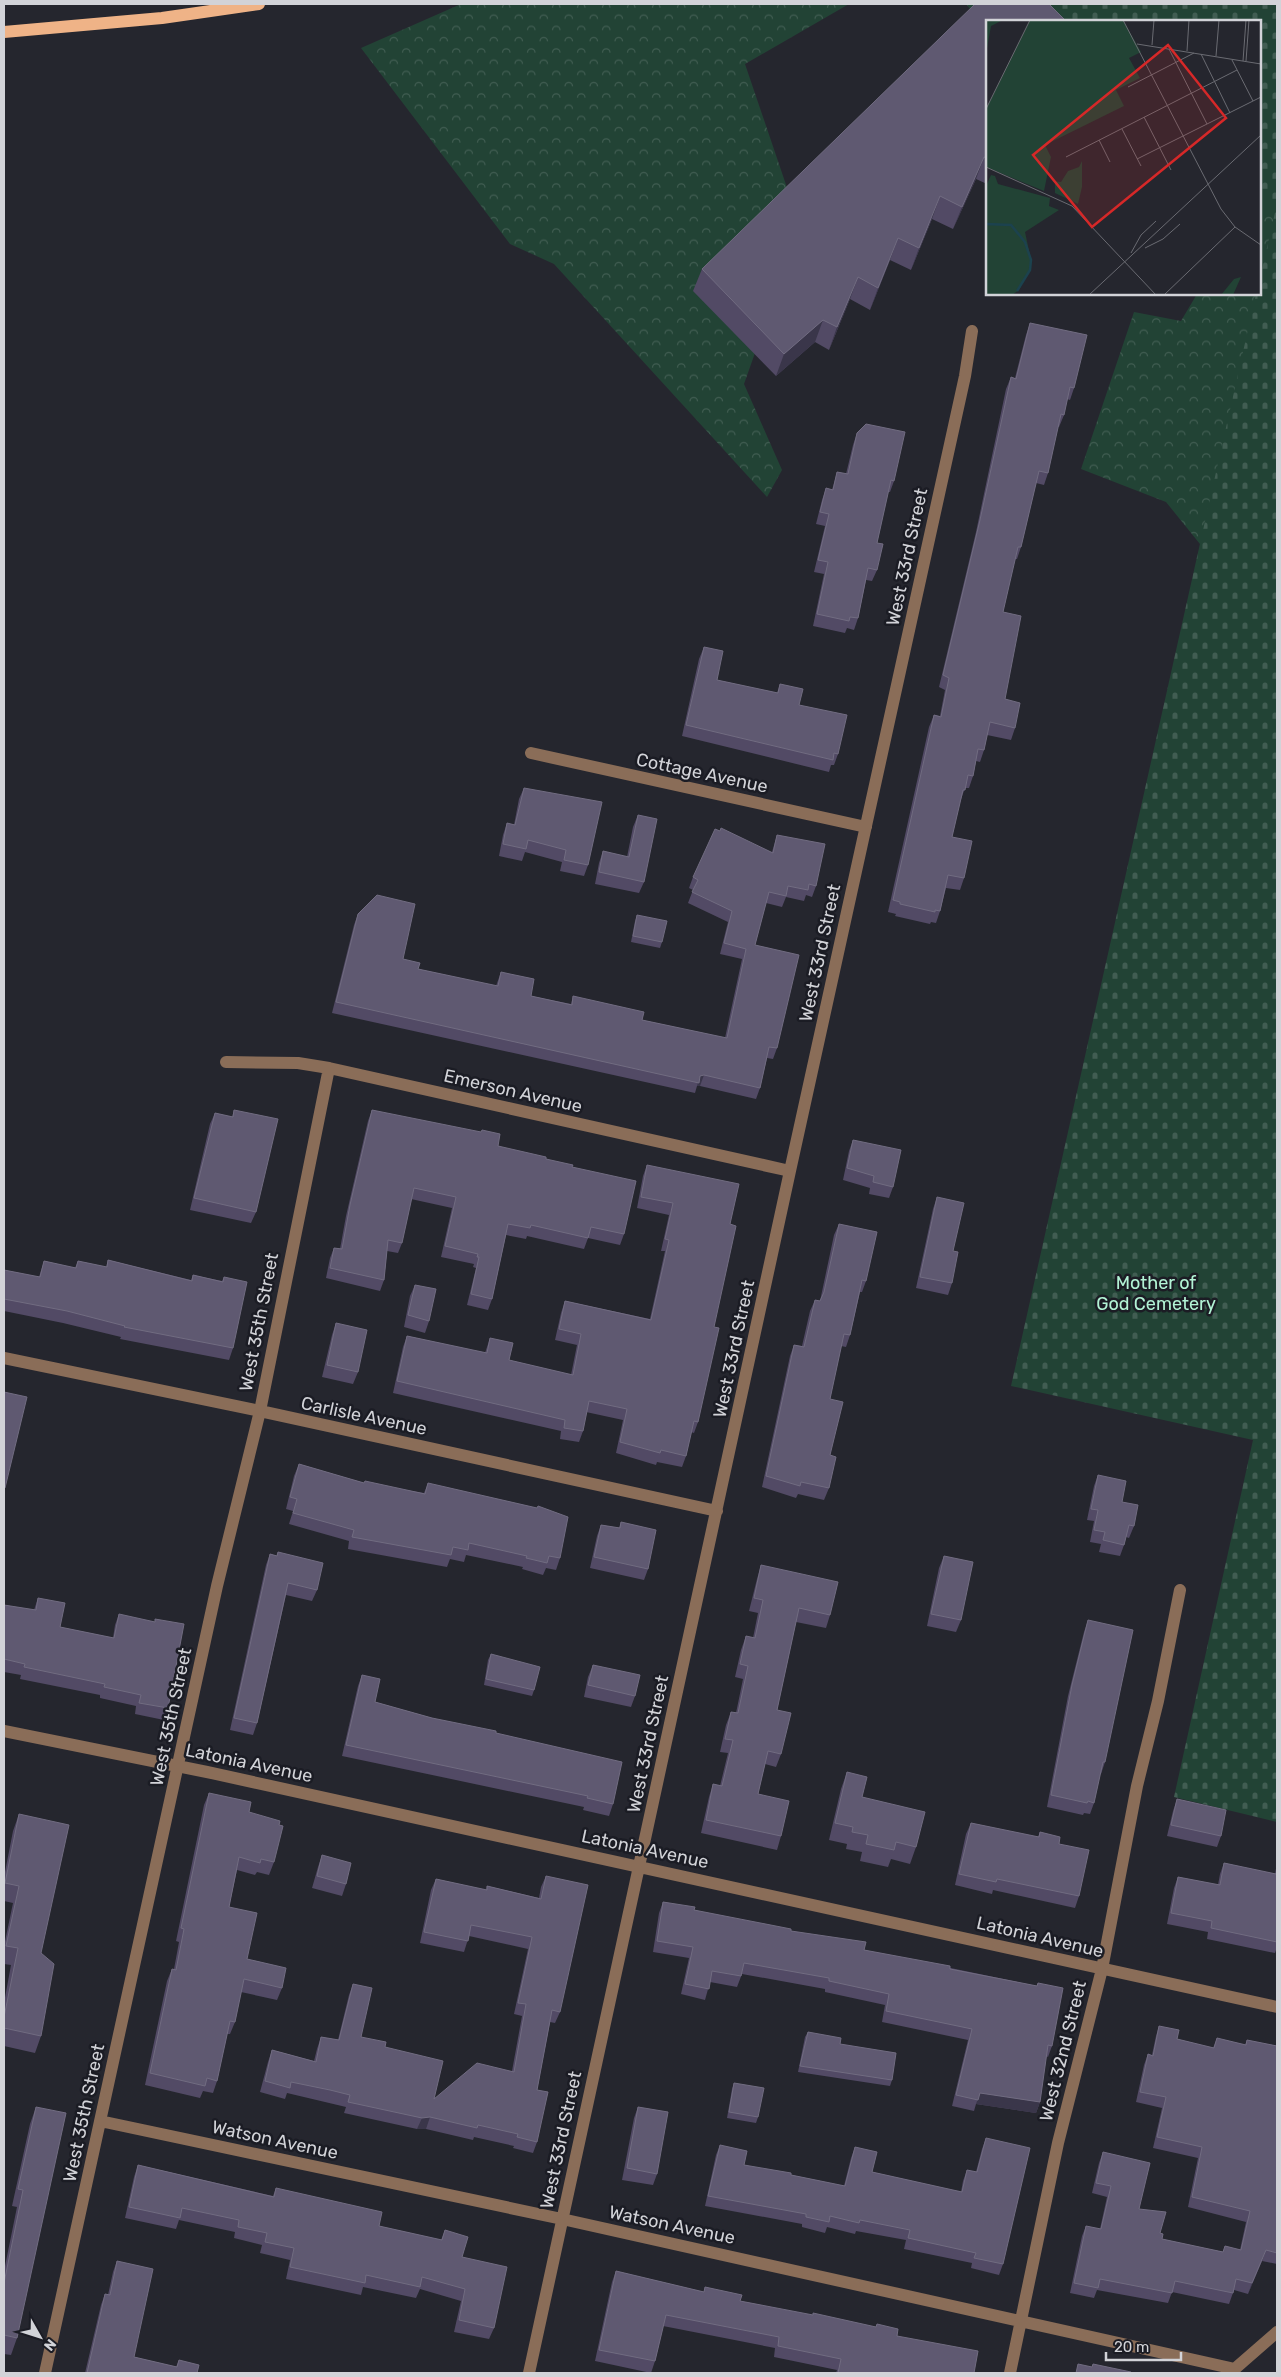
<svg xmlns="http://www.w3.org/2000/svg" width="1281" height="2377" font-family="Rubik,sans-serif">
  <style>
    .forest { fill: url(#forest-crowns) }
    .cemetery { fill: url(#cemetery-stones) }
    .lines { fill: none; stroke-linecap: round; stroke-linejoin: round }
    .minor { stroke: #8a6d58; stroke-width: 12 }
    .major { stroke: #efb387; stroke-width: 12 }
    .wall { fill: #524a65 }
    .shaded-wall { fill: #3a364a }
    .building { fill: #5f5971; stroke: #716c81 }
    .labels { text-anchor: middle; stroke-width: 5; stroke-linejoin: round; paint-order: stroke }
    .street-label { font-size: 18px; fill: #d2d3d8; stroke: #1b1c24 }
    .park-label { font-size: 18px; fill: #b2f3d5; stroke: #1b1c24 }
    .inset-river { fill: none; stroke: #1c424e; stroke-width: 2.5 }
    .inset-road { fill: none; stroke: #6a6b72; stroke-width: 1 }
    .view { fill: #d62828; fill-opacity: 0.15; stroke: #d62828; stroke-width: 2.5 }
    .inset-edge { fill: none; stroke: #d2d3d8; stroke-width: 2.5 }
  </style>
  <defs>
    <pattern id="forest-crowns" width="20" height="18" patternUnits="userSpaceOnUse" patternTransform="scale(1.25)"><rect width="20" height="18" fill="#224335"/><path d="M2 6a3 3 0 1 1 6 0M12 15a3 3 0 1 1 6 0" fill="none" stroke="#415d52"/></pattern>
    <pattern id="cemetery-stones" width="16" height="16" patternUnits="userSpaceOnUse" patternTransform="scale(1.25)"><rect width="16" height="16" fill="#224335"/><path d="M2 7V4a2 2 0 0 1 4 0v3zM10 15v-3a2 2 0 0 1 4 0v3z" fill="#415d52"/></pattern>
  </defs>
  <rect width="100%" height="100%" fill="#25262e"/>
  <path class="forest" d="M461 4H849L745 64 800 226 744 384 782 470 767 497 554 264 510 244 361 48Z
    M1277 155V453L1221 570 1166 502 1081 469 1134 312 1181 321 1197 294H1260V185Z"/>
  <path class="cemetery" d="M966 4H1277V1822L1174 1797 1253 1440 1011 1386 1256 294H1260V278L1277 204 1260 200V21H987V30Z"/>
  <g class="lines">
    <path class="minor" d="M531 753 866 827
      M226 1062 298 1063 329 1068 790 1171
      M4 1358 260 1411 717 1511
      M4 1731 207 1772 1277 2007
      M100 2121 562 2219 1235 2369
      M45 2373 217 1586 260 1411 329 1068
      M529 2373 790 1171 965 376 972 331
      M1010 2373 1058 2143 1102 1969 1137 1786 1158 1701 1180 1590
      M1230 2373 1277 2332"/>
    <path class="major" d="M4 32 162 18 259 4"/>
  </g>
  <path class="wall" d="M987 21V184L976 179 953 229 932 219 911 270 890 260 870 310 850 299 829 350 815 342 776 376 693 291 702 269Z
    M1030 323 1074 388 1070 400 1067 399 1064 415 1059 427H1058L1048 473 1044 485 1036 483 1021 547 1017 559H1015L1003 612 1005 699 1015 728 1011 740 987 735 984 750 980 762 976 761 973 776 969 788H965L960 802 952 837 964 878 960 890 946 888 940 911 936 923 931 922 930 924 895 916 896 914 888 912 929 727 934 715 940 716 945 690 939 687 976 532 1006 389 1011 377 1015 378 1026 335Z
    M857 433 894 481 890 492H888L877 543V570L872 581 866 580 858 618 854 630 847 628 845 633 813 626 824 574 814 572 825 526 816 524 822 500 826 488 832 490 837 472 846 474 853 445Z
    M704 647 717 680 777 693 780 684 799 705 838 754 834 765H831L829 772 682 736 699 659Z
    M524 788 588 865 584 876 560 871 562 862 525 852 522 861 499 856 503 835 507 823 514 825 519 799Z
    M638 815 644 882 639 893 595 884 599 863 603 851 627 857 633 827Z
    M777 835 816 886 812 897 806 895 804 901 786 897 782 907 766 903 755 945 777 1048 773 1059 767 1058 760 1088 756 1099 700 1086H697L695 1093 332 1013 354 925 358 914 403 959 418 969 496 986 501 972 531 996 571 1004 573 996 642 1020 725 1038 742 959 720 954 728 922 688 903 693 890 689 888 693 877 772 852Z
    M637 915 662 942 660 948 631 942 635 921Z
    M234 1110 256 1212 251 1223 190 1210 210 1124 215 1113 232 1117Z
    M372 1110 498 1146 546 1159 572 1167 624 1234 620 1245 588 1238 584 1249 527 1236 526 1239 506 1235 492 1299 488 1310 467 1305 476 1268 473 1267 474 1264 441 1257 452 1208 411 1199 402 1243 398 1253 387 1251 384 1280 380 1291 326 1278 330 1258 334 1248 340 1249 346 1216 368 1121Z
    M853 1140 893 1187 889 1198 869 1194 870 1188 843 1180 849 1151Z
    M647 1165 730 1224 698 1422 694 1433 691 1432 686 1456 682 1467 657 1462 656 1465 616 1453 623 1420 586 1412 583 1431 579 1442 560 1439 561 1431 393 1393 403 1347 407 1336 485 1353 490 1338 509 1360 571 1375 577 1345 555 1340 561 1313 565 1301 650 1319 665 1251H661L669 1215 637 1208 643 1176Z
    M937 1197 953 1251 952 1283 948 1295 916 1288 933 1209Z
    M839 1224 866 1281 862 1292H860L850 1335 846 1347 841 1346 830 1399V1455L829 1488 824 1500 798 1494 796 1498 762 1487 790 1356 794 1345 802 1346 810 1311 815 1300 820 1301 834 1235Z
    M108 1260 191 1280 193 1275 222 1281 224 1277 233 1348 229 1360 120 1339 121 1337 63 1323 4 1311V1270L39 1277 44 1261 75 1268 78 1261 106 1267Z
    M415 1285 429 1321 425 1333 404 1327 410 1296Z
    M336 1323 358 1372 353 1384 322 1377 332 1335Z
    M299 1464 364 1483 424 1493 428 1483 560 1558 556 1570 546 1568 543 1575 522 1569 523 1567 466 1555 464 1562 450 1559 447 1567 348 1549 349 1541 289 1524 293 1511 286 1509 294 1476Z
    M1098 1475 1122 1502 1134 1526 1129 1538 1126 1537 1124 1545 1120 1556 1099 1552 1101 1544 1090 1542 1094 1521 1087 1520 1094 1486Z
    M621 1522 648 1569 644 1580 590 1568 597 1536 601 1525 619 1528Z
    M278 1552 317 1590 312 1601 286 1595 257 1723 253 1735 230 1730 266 1565 270 1554 277 1556Z
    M944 1556 961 1620 956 1632 927 1626 939 1568Z
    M761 1565 830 1615 826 1628 796 1622 777 1710 781 1754 776 1767 765 1764 758 1794 781 1836 777 1850 701 1833 709 1797 713 1784 720 1786 728 1753 720 1752 726 1725 731 1712 736 1713 743 1679 735 1677 741 1650 746 1636 753 1638 758 1613 749 1611 757 1579Z
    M38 1598 60 1627 113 1638 115 1625 119 1614 168 1708 164 1720 135 1714 136 1706 100 1698V1695L20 1679 21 1675 4 1672V1605L34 1610Z
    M1088 1620 1105 1762 1101 1774H1100L1094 1803 1090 1814 1084 1813 1083 1815 1047 1807 1068 1696 1084 1632Z
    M491 1654 534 1690 532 1696 484 1685 488 1660Z
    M593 1665 635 1696 631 1707 584 1697 588 1677Z
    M362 1675 375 1702 432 1718 496 1733 613 1804 609 1816 583 1810 584 1807 342 1756 358 1686Z
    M847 1772 862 1797 916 1847 910 1864 891 1859 888 1867 860 1861 862 1852 846 1849 847 1844 829 1840 841 1789Z
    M209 1793 249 1812 274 1862 269 1875 257 1872 255 1875 237 1870 229 1907 247 1959 282 1988 277 2000 241 1992 235 2022 230 2034H227L217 2081 213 2093 203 2091 200 2098 145 2085 167 1981 172 1969H174L179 1942 176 1941 204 1805Z
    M1177 1799 1221 1836 1217 1847 1167 1836 1173 1811Z
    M19 1814 41 1953V2036L35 2053 4 2046V2003L11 1965 4 1964V1946L13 1903 4 1901V1877L13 1831Z
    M971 1823 1038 1837 1040 1832 1059 1844 1079 1896 1075 1908 993 1890 992 1894 955 1885 966 1834Z
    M322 1855 346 1884 342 1896 312 1888 318 1867Z
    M1224 1863 1275 1874 1277 1863V1947L1275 1953 1207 1939 1208 1932 1167 1924 1174 1888 1178 1877 1218 1885 1220 1874Z
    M546 1876 560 2012 555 2023 550 2022 537 2090V2142L533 2153 513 2148 514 2146 474 2137 473 2140 426 2129H417L344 2113 346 2107 325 2102 287 2093 285 2099 260 2092 268 2062 272 2050 314 2061 317 2049 321 2037 338 2040 349 1995 353 1984 361 2037 385 2047 434 2099 512 2071 522 2016 514 2014 528 1949 469 1936 464 1952 420 1943 431 1890 436 1879 486 1890 487 1886 539 1898 541 1887Z
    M663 1902 694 1910 791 1931 864 1950 1037 1986 1038 1983 1052 2046 1048 2057 1046 2056 1040 2102 1036 2113 976 2104 974 2111 952 2106 968 2040 882 2022 885 2005 825 1992V1989L742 1974 737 1987 710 1982 705 2000 681 1994 689 1958 653 1952 659 1913Z
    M1159 2026 1177 2039 1213 2048 1217 2038 1245 2045 1247 2040 1277 2046V2264L1262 2261 1248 2294 1234 2290 1229 2304 1172 2292 1168 2303 1097 2290 1094 2298 1070 2293 1082 2236 1086 2226 1100 2229 1107 2197 1092 2193 1099 2163 1103 2152 1139 2209 1160 2233 1162 2239 1223 2252 1225 2246 1240 2250 1246 2222 1188 2207 1198 2158 1153 2148 1162 2108 1136 2102 1144 2065 1148 2054 1152 2055 1156 2036Z
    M808 2032 840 2044 892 2080 890 2086 798 2072 805 2037Z
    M734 2083 758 2117 756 2123 727 2118 732 2089Z
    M36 2107 17 2338 11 2355 4 2354V2271L17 2207 12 2206 30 2124Z
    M638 2107 657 2174 653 2185 622 2180 634 2118Z
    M986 2138 1003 2264 999 2275 971 2268 972 2263 904 2249 906 2240 856 2231 855 2234 827 2227 825 2233 802 2227V2224L705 2206 716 2155 720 2145 744 2165 844 2186 851 2158 855 2147 872 2172 961 2192 963 2181 967 2170 976 2172 982 2149Z
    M138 2165 273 2196 276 2188 379 2226 441 2240 445 2230 462 2257 494 2328 489 2339 454 2332 461 2301 420 2289 416 2298 363 2287 361 2295 286 2279 290 2260 260 2253 262 2245 234 2238 235 2232 179 2220 176 2229 125 2218 134 2177Z
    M117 2261 134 2357 176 2367 179 2360 197 2373H85L101 2305 105 2294 108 2295 113 2272Z
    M616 2271 704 2292 705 2287 740 2301 897 2336 974 2373H836L837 2370 774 2357 775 2348 663 2326 655 2361 651 2373 595 2361 612 2282Z"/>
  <path class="shaded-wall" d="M984 157 976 179 953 229 962 207Z
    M940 196 932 219 911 270 919 248Z
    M898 238 890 260 870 310 878 288Z
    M858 277 850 299 829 350 837 327Z
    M823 320 815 342 776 376 784 354Z
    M704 1075 700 1086H697L700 1076Z
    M980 2093 1040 2102 1036 2113 976 2104Z
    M430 2117 426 2129H417L422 2118Z
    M1266 2250 1262 2261 1248 2294 1252 2283Z"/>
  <path class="building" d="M975 4H1049L1066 21H987V158L984 157 962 207 940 196 919 248 898 238 878 288 858 277 837 327 823 320 784 354 702 269Z
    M1030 323 1087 335 1074 388 1070 387 1064 415 1061 414 1048 473 1039 471 1021 547H1018L1003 612 1021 616 1005 699 1020 703 1015 728 990 722 984 750 978 749 973 776 968 775 965 790H963L952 837 972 841 964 878 948 875 940 911 935 910V912L900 904V902L893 900 934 715 941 717 949 678 943 675 980 520 1011 377 1016 379Z
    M866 424 905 432 894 481 891 480 877 543 883 544 877 570 868 568 858 618 850 617 849 621 817 614 828 562 818 560 829 514 820 512 826 488 833 490 837 472 848 474 857 433Z
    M704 647 723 651 717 680 778 693 780 684 803 689 799 705 847 715 838 754 834 753 833 760 686 725Z
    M524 788 602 802 588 865 564 860 566 850 528 840 526 849 503 844 507 823 515 825Z
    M638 815 657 819 644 882 599 872 603 851 629 857Z
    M721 828 773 853 777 835 825 844 816 886 809 884 808 890 788 886 786 896 769 892 755 945 799 955 777 1048 769 1047 760 1088 704 1075 700 1076 699 1083 336 1002 358 914 377 895 415 904 403 959 420 963 418 969 498 986 501 972 510 974 534 979 531 996 572 1005 573 996 644 1012 642 1020 727 1038 746 949 724 943 732 911 692 892 698 880 693 877 715 829 720 831Z
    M637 915 667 921 662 942 633 936Z
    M234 1110 278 1119 256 1212 194 1198 215 1113 233 1117Z
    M372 1110 481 1132 482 1130 500 1134 498 1146 546 1157V1159L573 1165 572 1167 636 1181 624 1234 591 1227 588 1238 531 1225 530 1228 508 1224 492 1299 471 1294 479 1257H477L478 1254 445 1246 456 1197 414 1188 402 1243 388 1240 384 1280 330 1268 334 1248 342 1249 350 1205Z
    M853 1140 901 1150 893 1187 873 1182 874 1176 847 1168Z
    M647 1165 739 1184 730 1224 736 1226 714 1327 719 1328 698 1422 694 1421 686 1456 661 1450 660 1453 620 1442 627 1409 589 1401 583 1431 564 1428 565 1420 397 1381 407 1336 487 1353 490 1338 513 1343 509 1360 573 1375 581 1334 559 1329 565 1301 651 1320 669 1240 665 1239 673 1203 641 1197Z
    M937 1197 964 1203 953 1251 958 1252 952 1283 920 1277Z
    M839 1224 877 1232 866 1281 862 1280 850 1335 844 1334 830 1399 843 1402 830 1455 836 1457 829 1488 801 1482 800 1486 766 1476 794 1345 804 1347 815 1300 820 1301 824 1292Z
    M108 1260 192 1281 193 1275 223 1282 224 1277 247 1282 233 1348 124 1327 125 1326 67 1311 4 1299V1270L40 1277 44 1261 76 1268 78 1261 107 1267Z
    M415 1285 436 1289 429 1321 408 1315Z
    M336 1323 367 1330 358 1372 327 1365Z
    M4 1392 27 1397 5 1488 4 1487Z
    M299 1464 364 1483 365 1481 425 1494 428 1483 537 1508 538 1506 568 1517 560 1558 549 1556 547 1563 526 1558 527 1556 469 1543 468 1550 453 1547 451 1555 352 1537 354 1530 293 1513 297 1499 290 1497Z
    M1098 1475 1126 1481 1122 1502 1138 1505 1134 1526 1129 1525 1124 1545 1103 1540 1105 1532 1094 1530 1098 1510 1091 1509Z
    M621 1522 656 1530 648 1569 594 1557 601 1525 620 1528Z
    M278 1552 323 1563 317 1590 288 1583 257 1723 234 1718 270 1554 277 1556Z
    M944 1556 973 1562 961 1620 931 1614Z
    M761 1565 838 1582 830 1615 799 1608 777 1710 791 1713 781 1754 768 1751 758 1794 789 1801 781 1836 706 1820 713 1784 722 1786 733 1740 725 1739 731 1712 738 1713 748 1666 740 1664 746 1636 755 1638 763 1600 754 1598Z
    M38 1598 65 1603 60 1627 114 1638 119 1614 155 1622V1619L184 1624 168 1708 139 1703 141 1695 104 1687 105 1684 24 1667 25 1664 4 1659V1605L36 1610Z
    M1088 1620 1133 1630 1105 1762H1103L1094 1803 1088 1801 1087 1803 1051 1795 1072 1685Z
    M491 1654 540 1667 534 1690 486 1679Z
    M593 1665 640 1675 635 1696 588 1685Z
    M362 1675 380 1679 375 1702 432 1718 496 1731V1733L622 1762 613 1804 587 1798 588 1796 346 1745Z
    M847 1772 867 1777 862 1797 925 1812 916 1847 896 1842 894 1850 866 1844 868 1835 852 1832 853 1827 835 1823Z
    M209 1793 251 1802 249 1812 280 1821 279 1825 283 1826 274 1862 261 1859 260 1863 239 1857 229 1907 257 1913 247 1959 286 1968 282 1988 244 1979 235 2022 230 2021 217 2081 207 2078 205 2086 150 2073 172 1969 176 1970 184 1929 181 1928Z
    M1177 1799 1226 1810 1221 1836 1171 1825Z
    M19 1814 69 1825 41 1953 54 1964 41 2036 4 2028V2017L18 1948 6 1946 19 1886 5 1883Z
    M971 1823 1039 1837 1040 1832 1060 1837 1059 1844 1089 1850 1079 1896 997 1879 996 1882 959 1874Z
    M322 1855 351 1863 346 1884 317 1876Z
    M1224 1863 1276 1874 1277 1871V1942L1211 1928 1212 1921 1171 1913 1178 1877 1220 1885Z
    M546 1876 588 1885 560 2012 552 2010 537 2090 548 2092 537 2142 517 2137 518 2134 478 2125 477 2128 430 2117 422 2118 348 2102 350 2095 330 2090 291 2082 290 2088 265 2081 272 2050 316 2062 321 2037 339 2040 353 1984 372 1988 361 2037 386 2042 385 2047 443 2061 434 2099 477 2063 514 2072 526 2004 518 2003 532 1937 471 1925 468 1941 424 1932 436 1879 487 1890V1886L541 1899Z
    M663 1902 695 1907 694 1910 791 1929V1931L866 1942 864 1950 950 1966V1969L1037 1986 1038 1983 1063 1988 1052 2046 1048 2045 1040 2102 980 2093 978 2100 956 2095 972 2029 886 2011 889 1994 829 1981V1978L744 1963 741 1976 712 1971 709 1989 685 1984 693 1947 657 1941Z
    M1159 2026 1179 2030 1177 2039 1214 2048 1217 2038 1246 2045 1247 2040 1277 2046V2253L1266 2250 1252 2283 1236 2279 1233 2293 1175 2281 1172 2293 1100 2279 1098 2288 1074 2283 1086 2226 1101 2229 1111 2186 1096 2183 1103 2152 1150 2163 1139 2209 1166 2212 1160 2233 1163 2234 1162 2239 1223 2252 1225 2246 1241 2250 1250 2211 1192 2197 1202 2147 1157 2137 1166 2097 1140 2092 1148 2054 1153 2056Z
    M808 2032 841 2038 840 2044 896 2053 892 2080 800 2066Z
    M734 2083 764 2088 758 2117 729 2112Z
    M36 2107 66 2113 17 2338 4 2335V2283L23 2190 18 2189Z
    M638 2107 668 2112 657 2174 627 2168Z
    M986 2138 1030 2148 1003 2264 974 2258 976 2253 908 2238 910 2230 860 2220 859 2223 830 2216 829 2222 806 2217V2214L708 2196 720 2145 747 2151 744 2165 791 2173V2175L845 2186 855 2147 877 2152 872 2172 962 2192 967 2170 977 2172Z
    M138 2165 274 2197 276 2188 382 2212 379 2226 442 2240 445 2230 468 2237 462 2257 507 2267 494 2328 459 2320 465 2289 422 2277 420 2287 366 2275 365 2283 290 2267 294 2248 265 2242 267 2233 238 2227 239 2220 182 2208 180 2218 129 2207Z
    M117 2261 153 2269 134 2357 177 2367 179 2360 199 2365 197 2373H87L105 2294 110 2295Z
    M616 2271 704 2292 705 2287 742 2295 740 2301 813 2315V2313L876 2327 877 2324 898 2329 897 2336 978 2351 974 2373H838L841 2359 778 2346 779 2337 666 2315 655 2361 599 2350Z
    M1078 2364 1092 2367 1093 2364 1131 2372V2373H1076Z"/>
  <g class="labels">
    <g class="street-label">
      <text transform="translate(907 557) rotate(-78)" y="6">West 33rd Street</text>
      <text transform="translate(702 773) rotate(12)" y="6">Cottage Avenue</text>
      <text transform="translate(820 953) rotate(-78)" y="6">West 33rd Street</text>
      <text transform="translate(513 1091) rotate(13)" y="6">Emerson Avenue</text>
      <text transform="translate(259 1322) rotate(-79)" y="6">West 35th Street</text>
      <text transform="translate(734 1349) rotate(-78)" y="6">West 33rd Street</text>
      <text transform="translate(364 1416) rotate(12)" y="6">Carlisle Avenue</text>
      <text transform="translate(171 1717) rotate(-78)" y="6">West 35th Street</text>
      <text transform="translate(648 1744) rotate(-78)" y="6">West 33rd Street</text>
      <text transform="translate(249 1763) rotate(12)" y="6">Latonia Avenue</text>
      <text transform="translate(645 1849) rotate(12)" y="6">Latonia Avenue</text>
      <text transform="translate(1040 1937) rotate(13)" y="6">Latonia Avenue</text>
      <text transform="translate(1063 2051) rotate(-76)" y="6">West 32nd Street</text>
      <text transform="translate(84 2113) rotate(-78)" y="6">West 35th Street</text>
      <text transform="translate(275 2140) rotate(12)" y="6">Watson Avenue</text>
      <text transform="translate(561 2140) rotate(-78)" y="6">West 33rd Street</text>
      <text transform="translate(672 2225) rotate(12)" y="6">Watson Avenue</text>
    </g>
    <g class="park-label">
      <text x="1156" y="1289">Mother of<tspan x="1156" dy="21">God Cemetery</tspan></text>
    </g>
  </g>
  <g transform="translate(986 20)">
    <rect width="275" height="275" fill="#25262e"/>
    <path d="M0 0H17L5 6 0 34ZM96 141V167L92 184 69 173V163L66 161 75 162 82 151 93 147ZM5 155 9 156 12 164 64 178 63 186 73 190 39 212 45 240 44 250 33 270 26 275H0V166ZM255 257 247 275H235L248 259Z" fill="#224335"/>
    <path d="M44 0H137L155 32 143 38 154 58 130 70 138 86 59 125 65 137 58 171 0 147V89Z" fill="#224335"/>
    <path class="inset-river" d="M0 204 25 205 39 222 45 240 44 250 31 271"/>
    <path class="inset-road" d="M137 0 235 189 249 207 275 225M151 24 275 44M166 25 168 0M183 29 221 104M201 31 203 0M215 34 244 93M230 36 233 0M246 40 267 81M257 41 260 0M260 41 263 0M142 67 208 33M0 89 44 0M158 97 185 150M136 109 155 146M113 120 124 142M80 137 251 50M151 139 275 77M0 147 86 186 170 275M159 228 177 219 194 204M145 233 155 215 170 201M103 275 275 115M178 275 249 207"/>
    <path class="view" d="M182 25 240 98 106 207 47 135Z"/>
    <rect width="275" height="275" class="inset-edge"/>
  </g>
  <rect width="1281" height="2377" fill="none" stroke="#d2d3d8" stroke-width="10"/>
  <g transform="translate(40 2337) rotate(129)" stroke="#1b1c24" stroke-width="4" paint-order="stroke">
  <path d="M0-4L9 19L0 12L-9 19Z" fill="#d2d3d8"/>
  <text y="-8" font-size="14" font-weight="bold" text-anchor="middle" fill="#d2d3d8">N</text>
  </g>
  <path d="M1106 2352v8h75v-8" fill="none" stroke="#d2d3d8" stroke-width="2.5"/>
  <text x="1114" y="2352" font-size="15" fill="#d2d3d8" stroke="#1b1c24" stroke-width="4" paint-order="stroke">20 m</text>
</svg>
